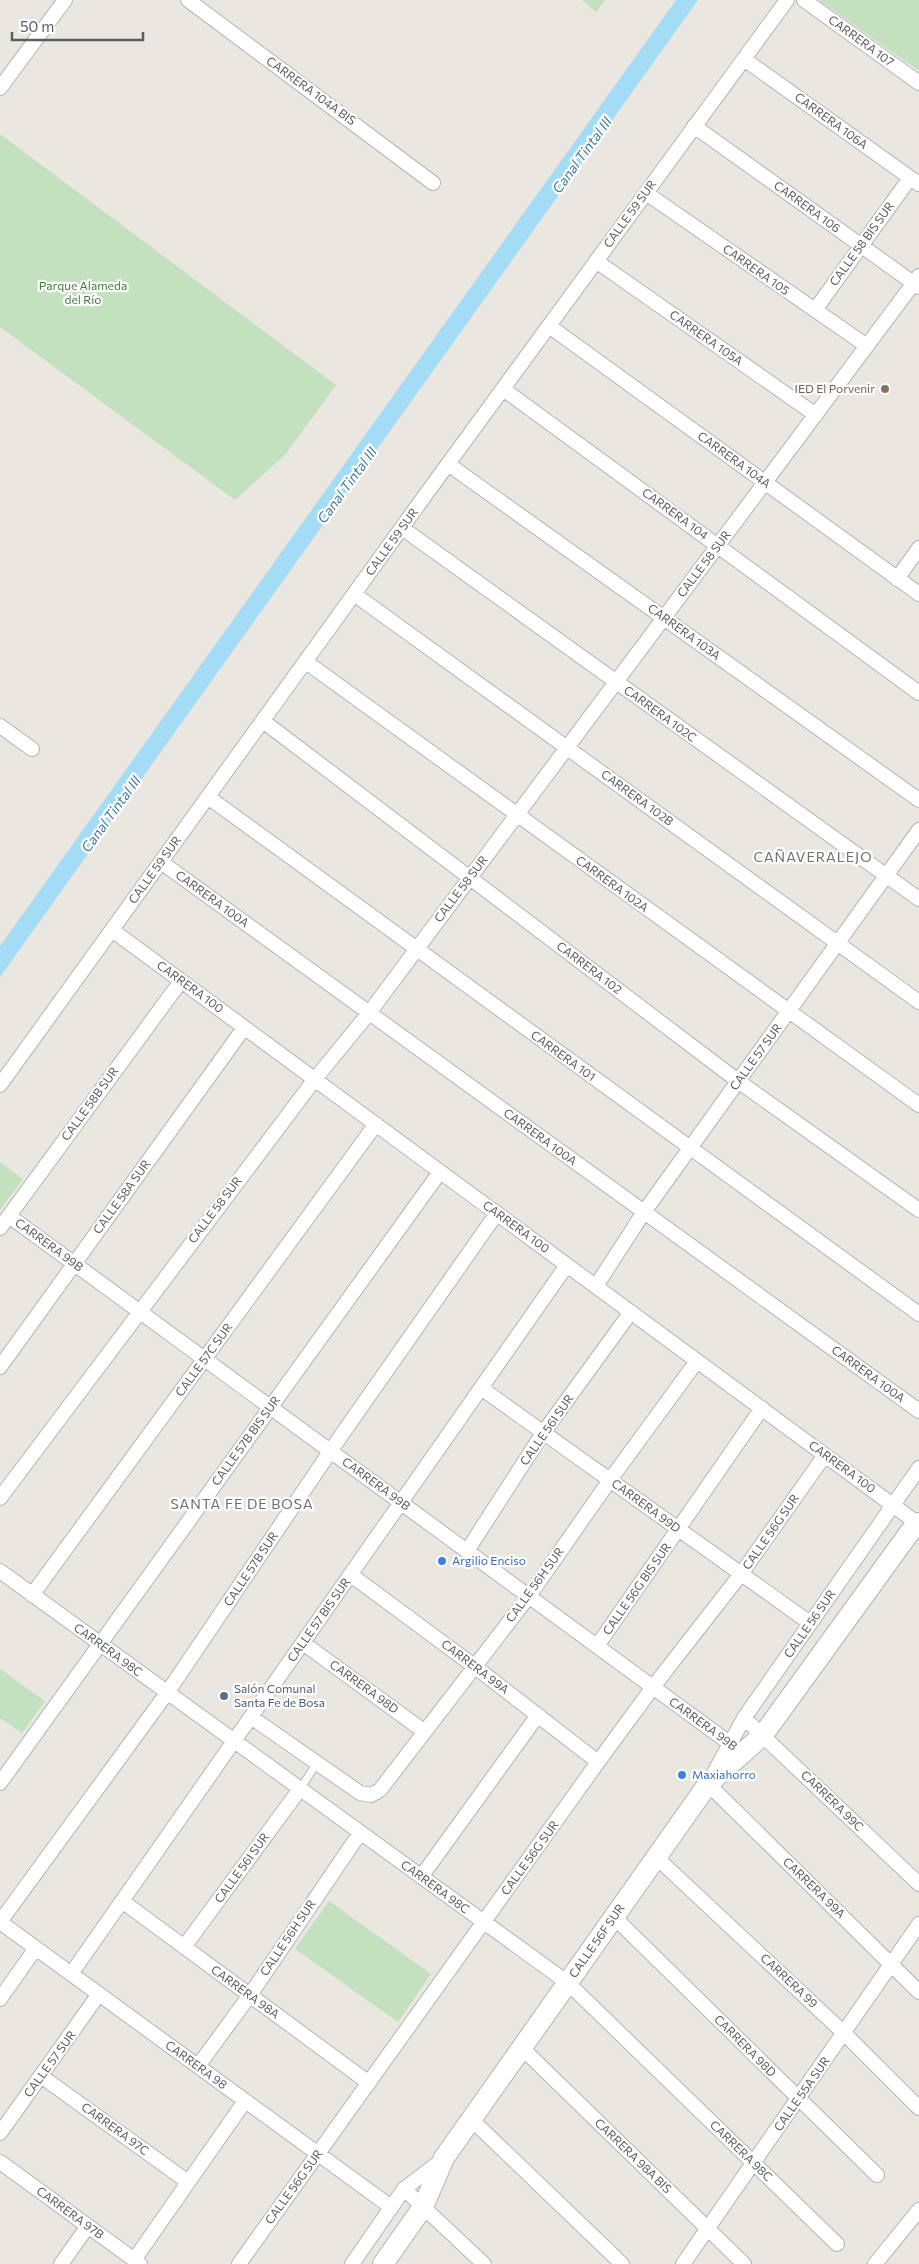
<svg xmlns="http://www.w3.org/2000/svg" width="919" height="2264" font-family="Commissioner,sans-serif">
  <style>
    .green { fill: #c3e0bf }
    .water { fill: #a5dcf5 }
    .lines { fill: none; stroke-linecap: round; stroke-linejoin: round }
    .lane-casing { stroke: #b1b4b7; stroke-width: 9 }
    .street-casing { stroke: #b1b4b7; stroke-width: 16 }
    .secondary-casing { stroke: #b0b4b7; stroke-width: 22 }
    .lane { stroke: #fff; stroke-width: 7 }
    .street { stroke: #fff; stroke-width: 14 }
    .secondary { stroke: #fff; stroke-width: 20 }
    .education-dot { fill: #8d6e63; stroke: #fff; stroke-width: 2 }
    .shop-dot { fill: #3f7fe0; stroke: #fff; stroke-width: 2 }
    .service-dot { fill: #5c6f8a; stroke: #fff; stroke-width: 2 }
    .labels { text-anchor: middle; stroke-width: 4.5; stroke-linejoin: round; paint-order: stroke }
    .street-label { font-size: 12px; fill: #595d60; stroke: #fff }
    .park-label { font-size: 12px; fill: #407c3c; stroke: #fff }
    .education-label { font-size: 12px; fill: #785e54; stroke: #fff; text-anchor: end }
    .shop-label { font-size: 12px; fill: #366cbe; stroke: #fff; text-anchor: start }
    .service-label { font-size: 12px; fill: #4e5e75; stroke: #fff; text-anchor: start }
    .water-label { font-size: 14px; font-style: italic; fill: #437a9c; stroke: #fff }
    .neighbourhood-label { font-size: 14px; letter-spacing: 1px; fill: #6a6f72; stroke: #fff }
  </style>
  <rect width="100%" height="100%" fill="#eae7e0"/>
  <path class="green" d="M582 0H605L596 12Z
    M819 0H919V71Z
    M0 134 336 385 285 455 235 500 0 327Z
    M0 1162 23 1179 0 1210Z
    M0 1669 45 1701 22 1733 0 1718Z
    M329 1901 431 1974 398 2022 295 1949Z"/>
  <path class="water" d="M676 0H698L0 977V946Z"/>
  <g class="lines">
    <g class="lane-casing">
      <path id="lane" d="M300 1789 317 1763"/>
    </g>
    <g class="street-casing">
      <path id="street" d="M188 0 433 183
        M804 0 919 83
        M744 59 919 184
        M0 88 65 0
        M694 126 919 287
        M646 193 867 346
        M596 261 816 415
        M815 310 910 178
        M549 326 919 594
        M503 389 919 693
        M448 464 919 800
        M402 528 919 899
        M897 579 919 548
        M354 594 919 1002
        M306 662 919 1105
        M263 721 738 1081 919 1210
        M0 726 32 749
        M208 797 919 1314
        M161 862 919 1411
        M112 930 917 1523 919 1521
        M0 1085 421 501 787 0
        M9 1216 743 1753
        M0 1228 181 981
        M596 1286 644 1212 919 830
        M0 1367 244 1028
        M481 1388 810 1623
        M919 1468 744 1718 708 1784 919 1992
        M0 1498 315 1079 369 1013 919 276
        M467 1551 543 1433 631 1312
        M0 1571 568 1983 837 2244
        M351 1575 474 1666 598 1762
        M32 1595 376 1124
        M303 1643 425 1732
        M597 1646 762 1408
        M251 1717 360 1793 371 1795 380 1790 529 1596 610 1480 697 1361
        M744 1718 919 1884
        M0 1783 440 1172
        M656 1857 844 2033 919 2108
        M421 1877 538 1715
        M122 1901 369 2083
        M614 1917 877 2175
        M0 1922 167 1693 338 1440 497 1213
        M0 1922 391 2207
        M184 1947 300 1789
        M71 1974 567 1265
        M0 1999 36 1948
        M522 2048 744 2264
        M198 2066 250 1995 360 1833
        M41 2076 188 2182
        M471 2119 622 2264
        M0 2133 99 1994
        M0 2162 140 2264
        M404 2189 484 2264
        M134 2260 245 2101
        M61 2264 88 2226
        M239 2264 598 1762 653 1687 741 1574 825 1455
        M352 2264 404 2189 442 2160
        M683 2264 919 1924
        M875 2264 919 2210"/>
    </g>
    <g class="secondary-casing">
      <path id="secondary" d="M383 2264 423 2207 444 2158 708 1784 763 1735 907 1536 917 1523 919 1524"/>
    </g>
    <use href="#lane" class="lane"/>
    <use href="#street" class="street"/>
    <use href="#secondary" class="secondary"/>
  </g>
  <circle class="education-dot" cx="885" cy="389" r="5"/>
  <g class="shop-dot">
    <circle cx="442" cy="1561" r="5"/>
    <circle cx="682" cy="1775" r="5"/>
  </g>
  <circle class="service-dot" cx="224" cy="1696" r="5"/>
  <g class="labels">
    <g class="street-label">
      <text transform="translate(861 41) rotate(36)" y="4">CARRERA 107</text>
      <text transform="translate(311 91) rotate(36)" y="4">CARRERA 104A BIS</text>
      <text transform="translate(831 121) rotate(36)" y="4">CARRERA 106A</text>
      <text transform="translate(807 207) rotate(36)" y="4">CARRERA 106</text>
      <text transform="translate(630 214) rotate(-54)" y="4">CALLE 59 SUR</text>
      <text transform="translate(862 244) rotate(-54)" y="4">CALLE 58 BIS SUR</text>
      <text transform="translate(756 270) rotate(35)" y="4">CARRERA 105</text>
      <text transform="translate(706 338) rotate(35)" y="4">CARRERA 105A</text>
      <text transform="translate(734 460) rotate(36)" y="4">CARRERA 104A</text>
      <text transform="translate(675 514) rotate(36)" y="4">CARRERA 104</text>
      <text transform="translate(392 542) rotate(-54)" y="4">CALLE 59 SUR</text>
      <text transform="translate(704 564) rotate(-53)" y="4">CALLE 58 SUR</text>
      <text transform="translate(684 632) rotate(36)" y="4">CARRERA 103A</text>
      <text transform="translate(660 714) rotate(36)" y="4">CARRERA 102C</text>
      <text transform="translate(637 798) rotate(36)" y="4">CARRERA 102B</text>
      <text transform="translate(155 870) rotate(-54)" y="4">CALLE 59 SUR</text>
      <text transform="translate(612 884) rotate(36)" y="4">CARRERA 102A</text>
      <text transform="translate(461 889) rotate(-53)" y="4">CALLE 58 SUR</text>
      <text transform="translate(212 899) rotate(36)" y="4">CARRERA 100A</text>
      <text transform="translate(589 968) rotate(37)" y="4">CARRERA 102</text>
      <text transform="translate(190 987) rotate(36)" y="4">CARRERA 100</text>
      <text transform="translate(563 1056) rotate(36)" y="4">CARRERA 101</text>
      <text transform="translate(756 1057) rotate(-54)" y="4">CALLE 57 SUR</text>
      <text transform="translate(90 1104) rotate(-54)" y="4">CALLE 58B SUR</text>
      <text transform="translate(540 1137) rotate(36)" y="4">CARRERA 100A</text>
      <text transform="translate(122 1197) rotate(-54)" y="4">CALLE 58A SUR</text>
      <text transform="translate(215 1210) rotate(-53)" y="4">CALLE 58 SUR</text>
      <text transform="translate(516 1227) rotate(36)" y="4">CARRERA 100</text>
      <text transform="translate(49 1245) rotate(36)" y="4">CARRERA 99B</text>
      <text transform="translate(204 1360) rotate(-54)" y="4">CALLE 57C SUR</text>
      <text transform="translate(868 1374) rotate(36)" y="4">CARRERA 100A</text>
      <text transform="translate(547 1430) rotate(-55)" y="4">CALLE 56I SUR</text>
      <text transform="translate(246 1441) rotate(-54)" y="4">CALLE 57B BIS SUR</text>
      <text transform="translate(842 1467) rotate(36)" y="4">CARRERA 100</text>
      <text transform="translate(376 1484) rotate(36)" y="4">CARRERA 99B</text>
      <text transform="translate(646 1506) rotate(36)" y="4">CARRERA 99D</text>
      <text transform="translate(771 1532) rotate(-55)" y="4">CALLE 56G SUR</text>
      <text transform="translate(251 1569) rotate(-56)" y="4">CALLE 57B SUR</text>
      <text transform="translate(535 1585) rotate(-54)" y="4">CALLE 56H SUR</text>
      <text transform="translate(637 1589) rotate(-55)" y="4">CALLE 56G BIS SUR</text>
      <text transform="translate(319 1620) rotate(-55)" y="4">CALLE 57 BIS SUR</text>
      <text transform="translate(810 1624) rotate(-55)" y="4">CALLE 56 SUR</text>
      <text transform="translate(108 1650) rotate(36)" y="4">CARRERA 98C</text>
      <text transform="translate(475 1667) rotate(37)" y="4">CARRERA 99A</text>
      <text transform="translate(364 1687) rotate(36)" y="4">CARRERA 98D</text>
      <text transform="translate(703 1724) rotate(36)" y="4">CARRERA 99B</text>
      <text transform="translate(832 1801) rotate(44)" y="4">CARRERA 99C</text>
      <text transform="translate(530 1858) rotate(-54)" y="4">CALLE 56G SUR</text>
      <text transform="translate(242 1868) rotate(-54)" y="4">CALLE 56I SUR</text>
      <text transform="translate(435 1887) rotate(36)" y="4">CARRERA 98C</text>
      <text transform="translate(814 1888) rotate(44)" y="4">CARRERA 99A</text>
      <text transform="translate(288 1938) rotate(-56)" y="4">CALLE 56H SUR</text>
      <text transform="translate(597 1941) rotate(-55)" y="4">CALLE 56F SUR</text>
      <text transform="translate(789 1981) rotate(43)" y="4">CARRERA 99</text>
      <text transform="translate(245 1992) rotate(36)" y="4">CARRERA 98A</text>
      <text transform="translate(745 2046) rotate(45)" y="4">CARRERA 98D</text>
      <text transform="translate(50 2064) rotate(-54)" y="4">CALLE 57 SUR</text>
      <text transform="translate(196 2065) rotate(36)" y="4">CARRERA 98</text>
      <text transform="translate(802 2094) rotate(-55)" y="4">CALLE 55A SUR</text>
      <text transform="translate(115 2129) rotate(36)" y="4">CARRERA 97C</text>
      <text transform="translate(741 2151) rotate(44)" y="4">CARRERA 98C</text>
      <text transform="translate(633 2156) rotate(44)" y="4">CARRERA 98A BIS</text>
      <text transform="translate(294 2187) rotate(-54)" y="4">CALLE 56G SUR</text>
      <text transform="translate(70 2213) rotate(36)" y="4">CARRERA 97B</text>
    </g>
    <g class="park-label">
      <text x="83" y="290">Parque Alameda<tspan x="83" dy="14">del Río</tspan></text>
    </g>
    <g class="education-label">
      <text x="875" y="393">IED El Porvenir</text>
    </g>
    <g class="shop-label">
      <text x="452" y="1565">Argilio Enciso</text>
      <text x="692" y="1779">Maxiahorro</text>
    </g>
    <g class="service-label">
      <text x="234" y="1693">Salón Comunal<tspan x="234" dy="14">Santa Fe de Bosa</tspan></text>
    </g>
    <g class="water-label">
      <text transform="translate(582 155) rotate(-54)" y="5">Canal Tintal III</text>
      <text transform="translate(347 485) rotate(-54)" y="5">Canal Tintal III</text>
      <text transform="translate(111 814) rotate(-54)" y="5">Canal Tintal III</text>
    </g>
    <g class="neighbourhood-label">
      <text x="813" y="862">CAÑAVERALEJO</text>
      <text x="242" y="1509">SANTA FE DE BOSA</text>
    </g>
  </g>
  <path d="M12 32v8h131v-8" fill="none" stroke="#595d60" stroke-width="2.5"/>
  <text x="20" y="32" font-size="15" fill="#595d60" stroke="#ffffff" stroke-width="4" paint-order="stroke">50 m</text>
</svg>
